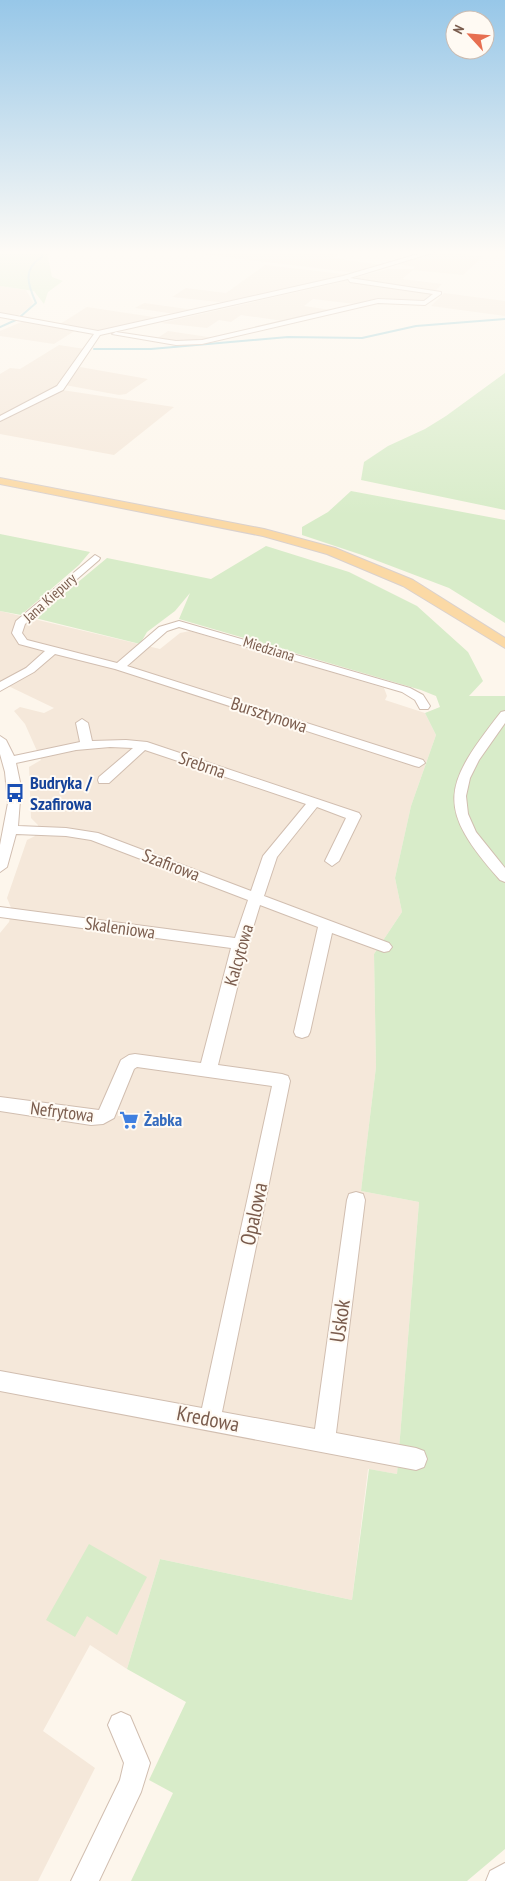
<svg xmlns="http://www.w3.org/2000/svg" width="505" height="1881" font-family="'PT Sans Narrow',sans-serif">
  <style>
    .residential { fill: #f5e8da }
    .green { fill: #d8ecc9 }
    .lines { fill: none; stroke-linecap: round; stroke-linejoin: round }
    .stream { stroke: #a5d3da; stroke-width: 2 }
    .minor-casing { stroke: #d1beb0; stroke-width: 2 }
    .major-casing { stroke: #dad1cd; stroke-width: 2 }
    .minor { fill: #fff; fill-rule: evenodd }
    .major { fill: #fbd9a5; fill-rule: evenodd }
    .labels { text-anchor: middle; stroke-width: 4; stroke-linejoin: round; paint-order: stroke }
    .far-street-label { font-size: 15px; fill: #7a5c4d; stroke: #fffaf3 }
    .street-label { font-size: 18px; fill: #7a5c4d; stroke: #fffaf3 }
    .transit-label { font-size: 18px; font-weight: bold; fill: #164399; stroke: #fffaf3; text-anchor: start }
    .shop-label { font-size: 18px; font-weight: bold; fill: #366cbe; stroke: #fffaf3; text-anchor: start }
    .near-street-label { font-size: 21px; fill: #7a5c4d; stroke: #fffaf3 }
  </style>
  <rect width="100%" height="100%" fill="#fdf6ec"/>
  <path class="residential" d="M185 252H340L333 258 382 265 357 273Z
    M440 252 483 256 463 275 413 270 402 279 442 284 426 300 412 302 382 298 355 304 313 299 304 306 331 310 283 321 241 315 231 322 219 320 207 328 161 323 328 285 388 269H413L415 267 397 264Z
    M265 265 351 275 228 303 172 297 186 288 226 293Z
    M0 286 26 290 33 302 31 306 18 316 0 313Z
    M444 293 505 301V316L431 306Z
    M144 303 194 310 175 314 135 308Z
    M87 307 160 318 101 331 60 324Z
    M26 320 76 330 54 344 0 336V331Z
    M168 331 215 338 182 343 156 339Z
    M59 345 85 349 57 388 0 418V374L10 368 20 369Z
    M80 367 148 379 126 394 119 395 65 385Z
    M62 390 174 407 114 455 0 434V422Z
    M0 611 160 649 180 633 190 631 384 688 387 696 385 700 425 713 436 735 411 806 395 878 402 912 374 954 376 1067 361 1191 419 1202 397 1474 368 1469 352 1600 160 1559 127 1669 90 1645 43 1731 95 1768 38 1881H0V933L9 922 12 910 7 898 27 840 35 836 38 825 31 818 29 767 41 760 25 724 14 711 20 707 44 713 54 708 0 682Z"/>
  <path class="green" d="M0 252H50L48 257 52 277 63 281 48 292 44 304 34 291 0 286Z
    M505 373V510L361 480 364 462 388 446 425 429 446 416Z
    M351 491 505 520V623L449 588 362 555 302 535V527L328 512Z
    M0 534 90 552 79 565 21 615 0 611Z
    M266 546 349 572 417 606 468 652 483 681 469 696H505V1849L467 1881H131L173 1793 149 1780 186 1702 127 1669 160 1559 352 1600 369 1469 397 1474 419 1202 361 1191 376 1067 374 954 402 912 395 878 411 806 436 735 425 713 440 707 436 696 421 690 179 619 190 593 175 611 147 632 140 644 35 618 107 558 211 579Z
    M89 1544 147 1577 117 1635 87 1616 75 1637 46 1620Z"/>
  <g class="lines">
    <path class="stream" d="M21 316 36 303C28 285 22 269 42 257V252
      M0 327 18 319
      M94 349H151L288 337 362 338 416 326 505 319"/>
    <g class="minor-casing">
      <path id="minor" d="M425 252H435L350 278 441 292V294L425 305 378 303 202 344 176 345 112 334 116 332 176 341 202 340 378 299 424 301 433 294 350 282 348 279 100 335 63 390 0 421V416L57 386 94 334 0 317V313L98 331 343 276Z
        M95 555 100 558 99 560 25 624 22 633 27 640 117 663 159 627 179 621 410 688 423 695 430 706 428 709H420L415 700 402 692 179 627 167 631 127 666 423 760 425 763 419 767 415 766 115 669 55 654 34 672 0 691V682L26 668 45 651 19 644 12 633 16 621Z
        M505 711V723L479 760 470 778 466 796 468 814 476 832 505 868V882L500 880C435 807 443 786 501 712Z
        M82 719 88 723 92 741 126 740 147 742 359 813 361 816 339 861 332 866 325 861 346 818 317 807 277 857 264 896 389 943 392 947 389 951 384 952 332 933 310 1032 308 1036 302 1038 296 1036 294 1032 318 927 260 905 248 944 218 1065 282 1074 288 1076 290 1081 222 1412 315 1429 347 1200 349 1194 356 1192 363 1194 365 1200 336 1433 416 1448 424 1451 427 1459 424 1467 416 1470 0 1391V1371L202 1408 272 1086 137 1067 134 1069 114 1118 103 1124 91 1125 0 1111V1097L99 1110 121 1060 129 1055 135 1054 201 1063 231 948 0 917V907L235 938 248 900 91 840 66 836 16 834 7 867 0 872V845L8 803 5 772 0 754V736L6 740 14 756 80 742 76 723ZM110 747 133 748 99 777 98 780 99 783H109L145 750 306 804 263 856 251 891 98 833 66 828 18 826 21 787 16 763 76 750Z
        M121 1712 130 1716 150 1763 141 1792 99 1881H71L120 1780 124 1763 108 1725 112 1716Z
        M505 1863V1881H486L490 1871Z"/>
    </g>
    <g class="major-casing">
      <path id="major" d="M0 478 264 529 335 548 413 580 505 638V648L403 586 327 554 263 536 0 484Z"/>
    </g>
    <use href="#minor" class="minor"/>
    <use href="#major" class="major"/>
  </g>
  <linearGradient id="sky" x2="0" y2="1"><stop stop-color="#97c7e8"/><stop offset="0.49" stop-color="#fefbf6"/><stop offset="1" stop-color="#fefbf6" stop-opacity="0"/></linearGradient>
  <rect width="505" height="515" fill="url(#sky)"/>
  <defs>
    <g id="bus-bare" transform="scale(1.5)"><path d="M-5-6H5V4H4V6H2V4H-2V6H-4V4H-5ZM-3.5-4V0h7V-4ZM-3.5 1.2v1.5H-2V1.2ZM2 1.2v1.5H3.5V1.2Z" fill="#1a4fb4" stroke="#fffaf3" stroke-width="2.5" paint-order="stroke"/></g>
    <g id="supermarket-bare" transform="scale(1.5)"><path d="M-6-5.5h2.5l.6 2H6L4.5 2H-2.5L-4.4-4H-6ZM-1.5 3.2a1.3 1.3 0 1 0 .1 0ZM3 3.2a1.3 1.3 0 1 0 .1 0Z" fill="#3f7fe0" stroke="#fffaf3" stroke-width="2.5" paint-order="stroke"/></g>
  </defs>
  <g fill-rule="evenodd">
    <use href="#bus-bare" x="15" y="793"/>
    <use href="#supermarket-bare" x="129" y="1120"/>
  </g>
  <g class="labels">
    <g class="far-street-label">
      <text transform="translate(50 598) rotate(-42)" y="5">Jana Kiepury</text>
      <text transform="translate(269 649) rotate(17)" y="5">Miedziana</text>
    </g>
    <g class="street-label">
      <text transform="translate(269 715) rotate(18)" y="6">Bursztynowa</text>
      <text transform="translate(202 765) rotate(19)" y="6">Srebrna</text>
      <text transform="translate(171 865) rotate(21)" y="6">Szafirowa</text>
      <text transform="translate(120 928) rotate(8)" y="6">Skaleniowa</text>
      <text transform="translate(239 955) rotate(-74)" y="6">Kalcytowa</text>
      <text transform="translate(62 1112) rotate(7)" y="6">Nefrytowa</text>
    </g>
    <g class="transit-label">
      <text x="30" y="789">Budryka /<tspan x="30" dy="21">Szafirowa</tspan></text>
    </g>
    <g class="shop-label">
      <text x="144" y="1126">Żabka</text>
    </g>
    <g class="near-street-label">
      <text transform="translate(254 1214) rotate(-78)" y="7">Opalowa</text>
      <text transform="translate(340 1321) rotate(-82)" y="7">Uskok</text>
      <text transform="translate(208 1419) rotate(11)" y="7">Kredowa</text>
    </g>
  </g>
  <g transform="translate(470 35) rotate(296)"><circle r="24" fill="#fffaf3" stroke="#cabbb1"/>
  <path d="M0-4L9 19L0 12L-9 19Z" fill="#e76f51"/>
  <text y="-8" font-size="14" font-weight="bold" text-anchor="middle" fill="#7a5c4d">N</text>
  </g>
</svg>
